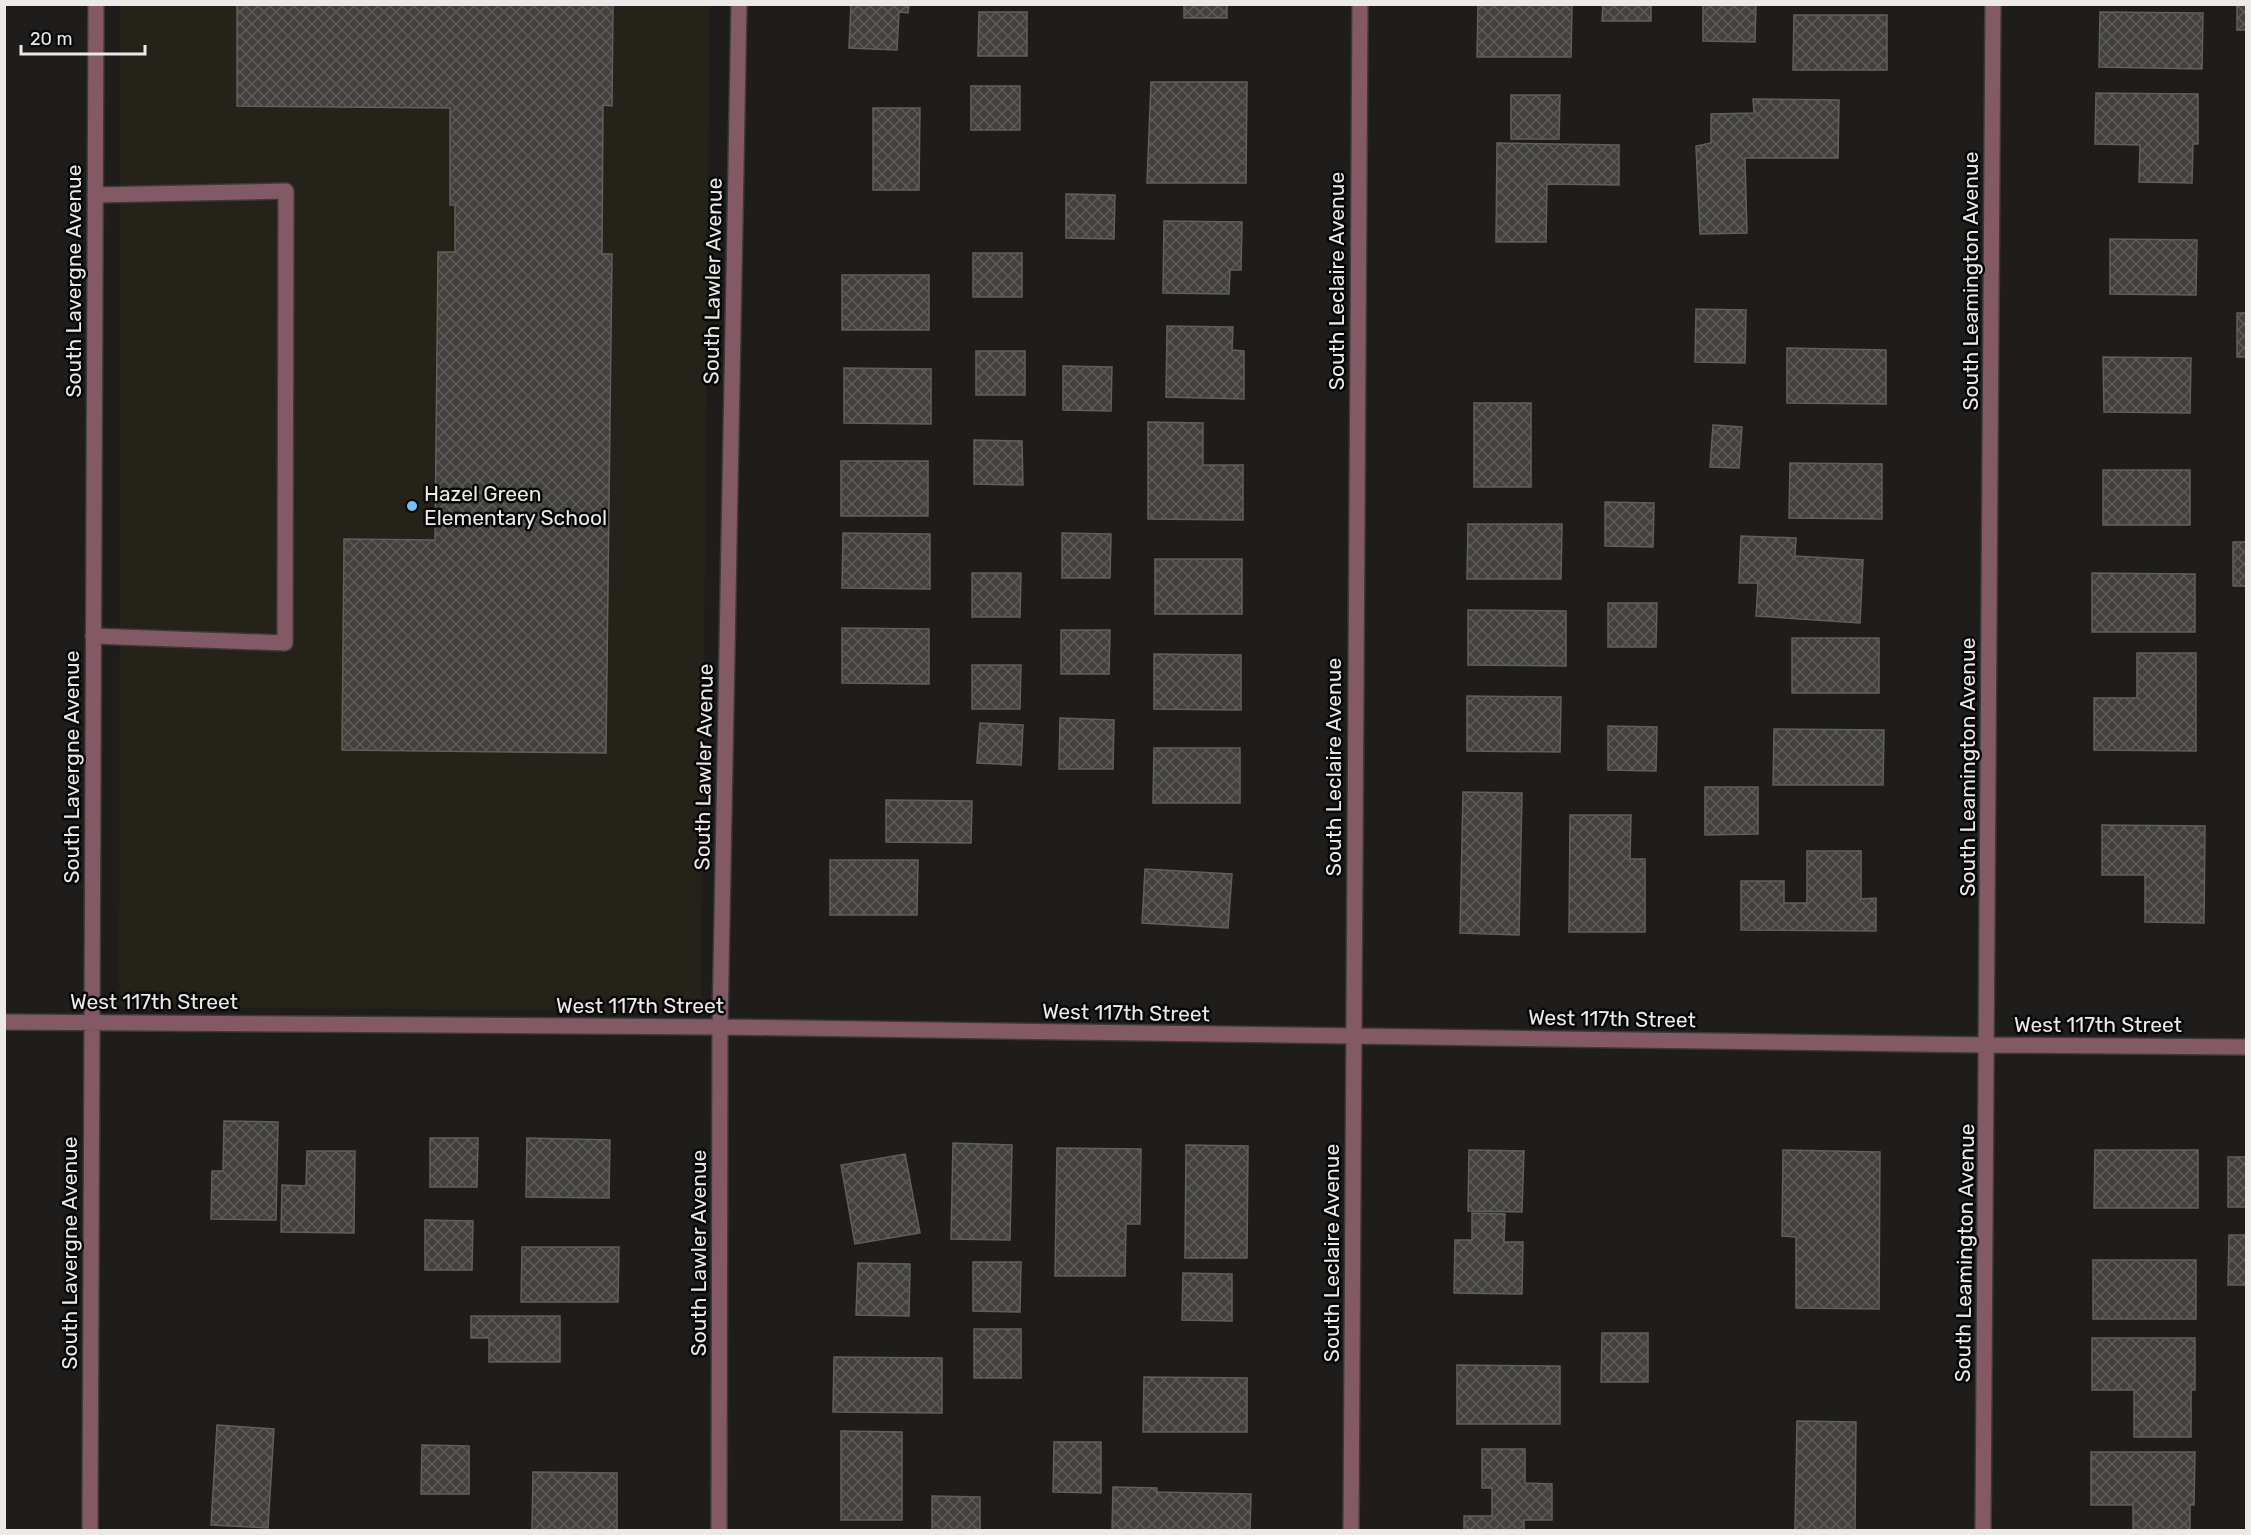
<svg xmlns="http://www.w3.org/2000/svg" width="2251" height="1535" font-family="Rubik,sans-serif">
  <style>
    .built { fill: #25221a }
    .building { fill: url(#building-cross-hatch); stroke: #605f5c; stroke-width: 1.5 }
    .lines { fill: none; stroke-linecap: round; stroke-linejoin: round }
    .service-casing { stroke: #3b3a38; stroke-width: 18 }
    .minor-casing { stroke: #3b3a38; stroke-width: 18 }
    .service { stroke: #835965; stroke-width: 15 }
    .minor { stroke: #835965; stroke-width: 15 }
    .poi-dot { fill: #76c0f7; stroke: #080707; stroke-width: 2 }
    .labels { text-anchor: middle; stroke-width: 5; stroke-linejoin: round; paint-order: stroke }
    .street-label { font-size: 21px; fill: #ebeae9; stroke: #080707 }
    .poi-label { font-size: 21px; fill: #ebeae9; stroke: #080707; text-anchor: start }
  </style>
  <defs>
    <pattern id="building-cross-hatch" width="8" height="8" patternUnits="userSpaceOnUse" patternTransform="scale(1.5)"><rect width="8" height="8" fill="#41403d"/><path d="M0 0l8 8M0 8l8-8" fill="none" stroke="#5d5c59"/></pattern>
  </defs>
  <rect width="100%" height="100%" fill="#1e1d1b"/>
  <path class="built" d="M120 5H710L701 1011 119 1007Z"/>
  <path class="building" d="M237 4H613L612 106 603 105 602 254H612L606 753 342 750 344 539 435 540 438 252H455V205H450V108L237 106Z
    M851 4H909L908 13 899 12 897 50 849 48Z
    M1184 4H1227V18H1184Z
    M1478 4H1572L1571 57H1477Z
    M1603 4H1651V21H1602Z
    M1703 4H1756L1755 42 1703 41Z
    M2237 4H2246V30H2237Z
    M979 12H1027V56H978Z
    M2100 12 2203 13 2202 69 2099 67Z
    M1794 15H1887V70H1793Z
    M1151 82H1247L1246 183H1147Z
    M971 86H1020V130H971Z
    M2096 93 2198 94V144H2193L2192 183 2139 182 2140 145 2095 144Z
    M1511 95H1560L1559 139H1511Z
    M1753 99 1839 100 1838 158H1745L1747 233 1700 234 1696 146 1711 143V114L1754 113Z
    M873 108H920L919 190H873Z
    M1497 143 1619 145V185L1547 184 1546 242H1496Z
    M1066 194 1115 195 1114 239 1066 238Z
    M1164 221 1242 222 1241 270H1230L1229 294 1163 293Z
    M2110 239 2197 240 2196 295 2110 294Z
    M973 253H1022V297H973Z
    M842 275H929V330H842Z
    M1696 309 1746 310 1745 363 1695 362Z
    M2237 313H2246V357H2237Z
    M1167 326 1233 327 1232 350 1244 351V399L1166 397Z
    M1787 348 1886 350V404L1787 403Z
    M976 351H1025V395H976Z
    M2103 357 2191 358 2190 413 2104 412Z
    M1063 366 1112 367 1111 411 1063 410Z
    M844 368 931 369V424L844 423Z
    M1474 403H1531V487H1474Z
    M1148 422 1203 423V465H1243V520L1148 519Z
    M1713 425 1742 427 1739 468 1710 467Z
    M974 440 1022 441 1023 485 974 484Z
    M841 461H928V516H841Z
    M1790 463 1882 464V519L1789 518Z
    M2103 470H2190V525H2103Z
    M1605 502 1654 503 1653 547 1605 546Z
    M1468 524H1562L1561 579H1467Z
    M843 533 930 534V589L842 588Z
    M1062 533 1111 534 1110 578H1062Z
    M1741 536 1796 538 1795 556 1863 560 1860 623 1756 616 1758 583H1739Z
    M2233 542H2246V586H2233Z
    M1155 559H1242V614H1155Z
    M972 573H1021L1020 617H972Z
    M2092 573 2195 574V632H2092Z
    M1608 603H1657L1656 647H1608Z
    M1468 610 1566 611V666L1468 665Z
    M842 628 929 629V684L842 683Z
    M1061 630H1110L1109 674H1061Z
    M1792 638H1879V693H1792Z
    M2137 653H2196V751L2094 750V698H2137Z
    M1154 654 1241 655V710L1154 709Z
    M972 665H1021L1020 709H972Z
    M1467 696 1561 697 1560 752 1467 751Z
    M1060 718 1114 720 1113 769H1059Z
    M980 723 1023 725 1021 765 977 763Z
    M1608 726 1657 727 1656 771 1608 770Z
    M1774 729 1884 730 1883 785H1773Z
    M1154 748H1240V803H1153Z
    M1705 787H1758V834L1705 835Z
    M1463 792 1522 793 1519 935 1460 933Z
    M886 800 972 801 971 843 886 842Z
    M1570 815H1631L1630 859H1645V932H1569Z
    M2102 825 2205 826 2204 923 2145 922V875H2102Z
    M1807 851H1861V899L1876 898V931L1741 930V881H1784V903H1807Z
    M830 860H918L917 915H830Z
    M1145 869 1232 874 1228 928 1142 923Z
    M224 1121 278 1122 276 1220 211 1219 212 1171H223Z
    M430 1138H478L477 1187H430Z
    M527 1138 610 1140 609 1198 526 1197Z
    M953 1143 1012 1145 1010 1240 951 1239Z
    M1186 1145 1248 1146 1247 1258H1185Z
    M1057 1148 1141 1149 1140 1224H1126L1125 1276H1055Z
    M1469 1150 1524 1151 1522 1212 1468 1211Z
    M1783 1150 1880 1152 1879 1309 1796 1308V1237L1782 1236Z
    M2095 1150H2198V1208H2094Z
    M307 1151H355L354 1233 281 1232 282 1185 306 1186Z
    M905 1154 920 1233 855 1244 841 1165Z
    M2228 1157H2246V1207H2228Z
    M1472 1213 1505 1214 1504 1242H1523L1522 1294 1454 1293 1455 1240H1472Z
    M425 1220 473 1221 472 1270H425Z
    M2229 1235H2246V1285H2228Z
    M522 1247H619L618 1302H521Z
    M2093 1260H2196V1319H2093Z
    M973 1262H1021L1020 1312 973 1311Z
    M858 1263 910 1264 909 1316 856 1315Z
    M1183 1273 1232 1274V1321L1182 1320Z
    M471 1316H560V1362H489V1338H471Z
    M974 1329H1021V1378H974Z
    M1602 1333H1648V1382H1601Z
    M2092 1338H2195V1390H2191V1437H2134V1390H2092Z
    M834 1357 942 1358V1413L833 1412Z
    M1457 1365 1560 1366V1424H1457Z
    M1144 1377 1247 1378V1432H1143Z
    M1797 1421 1856 1422 1855 1530H1795Z
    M217 1425 274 1429 268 1528 211 1525Z
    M841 1431 902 1432V1520H841Z
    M1054 1442H1101V1493L1053 1492Z
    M422 1445 469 1446V1494H421Z
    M1482 1449H1525V1483L1552 1484V1520H1524V1530H1464V1516H1492V1488H1482Z
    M2091 1452H2195L2194 1505H2190V1530H2133V1505H2091Z
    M533 1472 617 1473V1530H532Z
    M1113 1487 1157 1488V1492L1251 1494 1250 1530H1112Z
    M932 1496 980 1497V1530H932Z"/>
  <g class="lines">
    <g class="service-casing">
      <path id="service" d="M93 636 285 643 286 191 95 195"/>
    </g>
    <g class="minor-casing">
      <path id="minor" d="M4 1022 720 1027 1988 1045 2246 1047
        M90 1530 96 4
        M719 1530 720 1027 739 4
        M1351 1530 1360 4
        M1983 1530 1993 4"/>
    </g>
    <use href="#service" class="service"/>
    <use href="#minor" class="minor"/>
  </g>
  <circle class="poi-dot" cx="412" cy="506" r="6"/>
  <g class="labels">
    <g class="street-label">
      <text transform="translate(74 281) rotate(-90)" y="7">South Lavergne Avenue</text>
      <text transform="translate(713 281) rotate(-89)" y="7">South Lawler Avenue</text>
      <text transform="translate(1337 281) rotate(-90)" y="7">South Leclaire Avenue</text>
      <text transform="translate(1971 281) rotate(-90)" y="7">South Leamington Avenue</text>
      <text transform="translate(72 767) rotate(-90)" y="7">South Lavergne Avenue</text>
      <text transform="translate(704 767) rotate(-89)" y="7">South Lawler Avenue</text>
      <text transform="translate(1334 767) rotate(-90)" y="7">South Leclaire Avenue</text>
      <text transform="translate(1968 767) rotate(-90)" y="7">South Leamington Avenue</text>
      <text x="154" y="1009">West 117th Street</text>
      <text x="640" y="1013">West 117th Street</text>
      <text transform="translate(1126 1013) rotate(1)" y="7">West 117th Street</text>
      <text transform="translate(1612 1019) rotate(1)" y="7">West 117th Street</text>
      <text x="2098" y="1032">West 117th Street</text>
      <text transform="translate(70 1253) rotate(-90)" y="7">South Lavergne Avenue</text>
      <text transform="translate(699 1253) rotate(-90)" y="7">South Lawler Avenue</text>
      <text transform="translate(1332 1253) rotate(-90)" y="7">South Leclaire Avenue</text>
      <text transform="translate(1965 1253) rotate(-89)" y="7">South Leamington Avenue</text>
    </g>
    <g class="poi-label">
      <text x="424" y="501">Hazel Green<tspan x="424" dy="24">Elementary School</tspan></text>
    </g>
  </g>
  <rect width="2251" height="1535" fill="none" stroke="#ebeae9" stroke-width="12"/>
  <path d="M21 45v9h124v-9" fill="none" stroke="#ebeae9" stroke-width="3"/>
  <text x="30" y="45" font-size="18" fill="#ebeae9" stroke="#080707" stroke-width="4.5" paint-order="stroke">20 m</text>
</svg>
